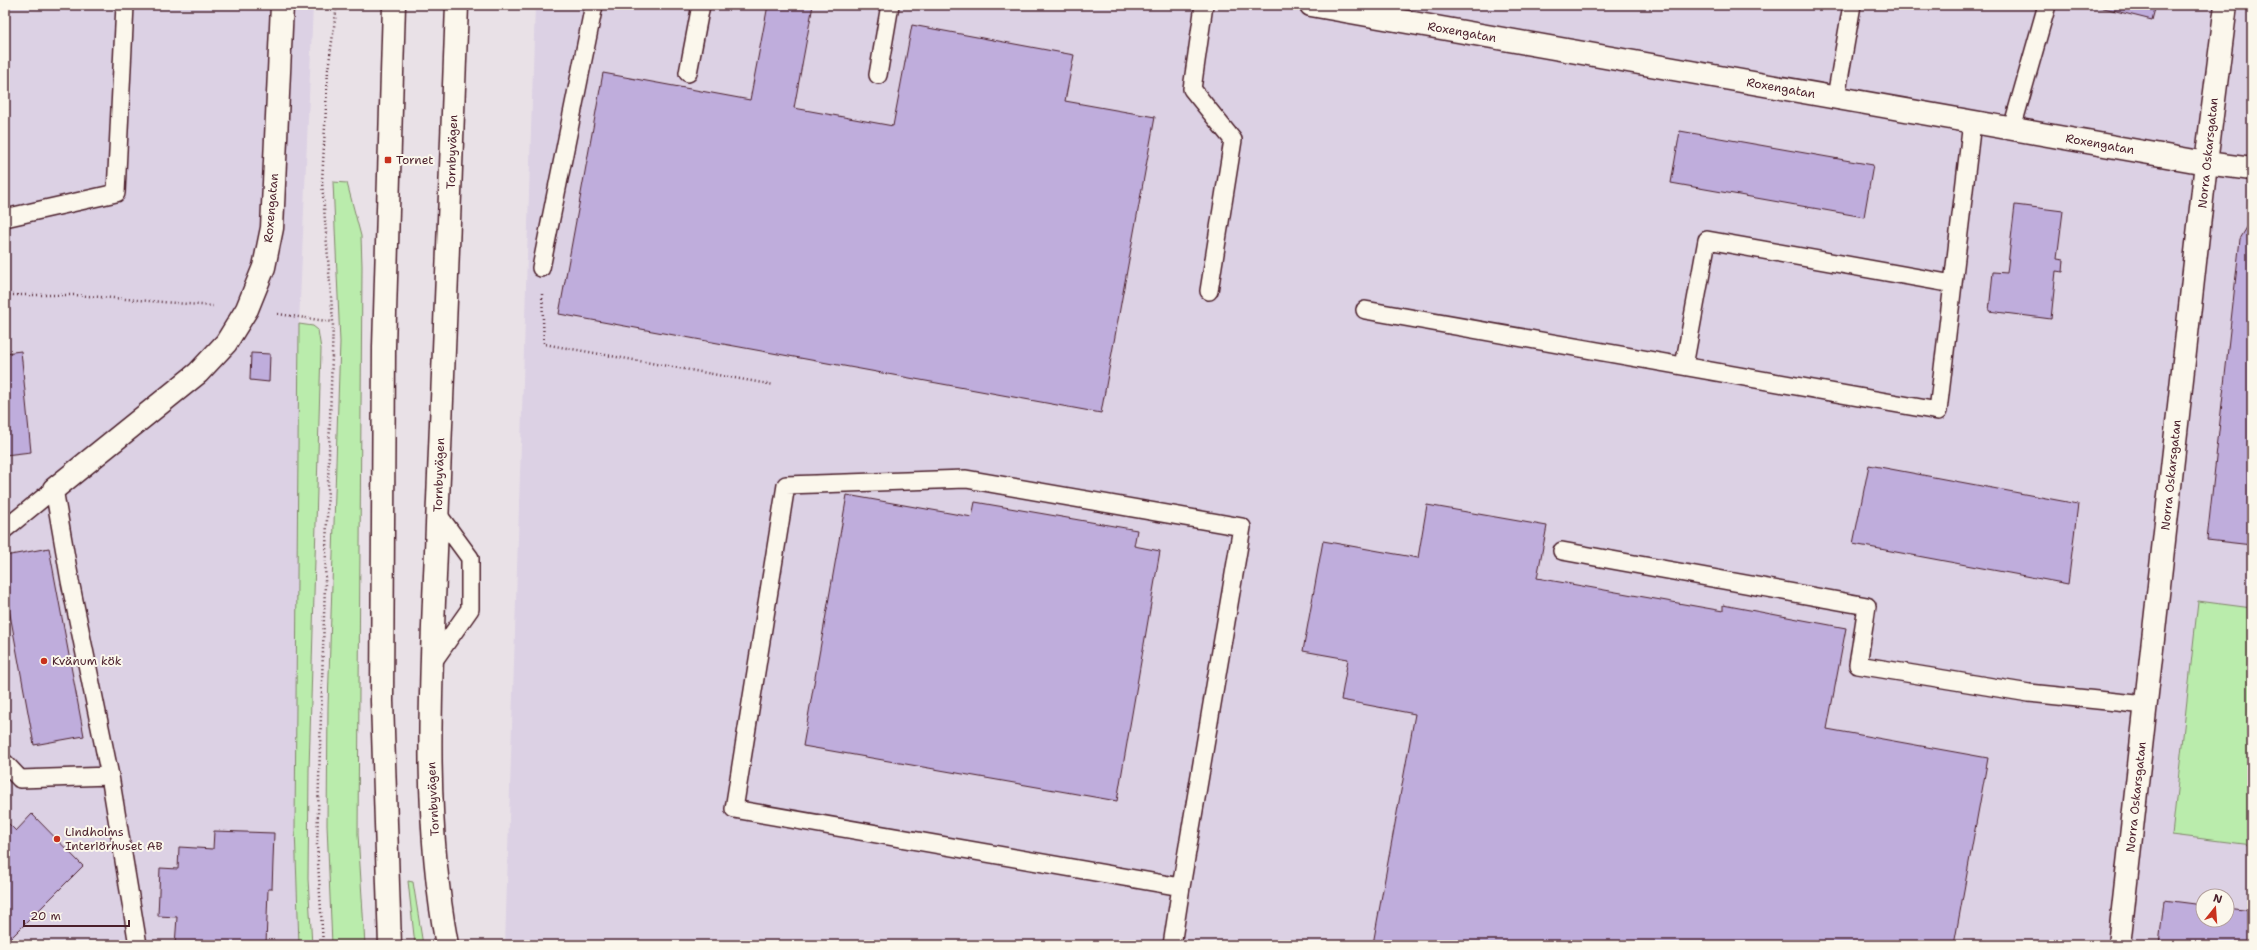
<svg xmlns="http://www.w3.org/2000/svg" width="2257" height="950" font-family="'Shantell Sans',sans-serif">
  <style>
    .built { fill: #dcd1e4; fill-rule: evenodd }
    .green { fill: #baecac; stroke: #82866c }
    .building { fill: #bfaddc; stroke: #4a1f2b }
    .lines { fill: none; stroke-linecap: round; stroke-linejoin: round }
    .service-casing { stroke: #4a1f2b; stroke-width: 20 }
    .minor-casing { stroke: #4a1f2b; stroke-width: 25 }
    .secondary-casing { stroke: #4a1f2b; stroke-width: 25 }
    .path { stroke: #4a1f2b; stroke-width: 2.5; stroke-dasharray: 1 3; stroke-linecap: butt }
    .service { stroke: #fbf7ec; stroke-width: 17 }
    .minor { stroke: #fbf7ec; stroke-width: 22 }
    .secondary { stroke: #fbf7ec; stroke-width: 22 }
    .poi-dot { fill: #c8321e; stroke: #fbf7ec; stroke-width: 1.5 }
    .labels { text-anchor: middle; stroke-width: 4; stroke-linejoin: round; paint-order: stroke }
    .street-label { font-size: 12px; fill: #4a1f2b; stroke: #fbf7ec }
    .poi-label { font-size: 12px; fill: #4a1f2b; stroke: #fbf7ec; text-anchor: start }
  </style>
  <rect width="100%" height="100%" fill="#e9e1e7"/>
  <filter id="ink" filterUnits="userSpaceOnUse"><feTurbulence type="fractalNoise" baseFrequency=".025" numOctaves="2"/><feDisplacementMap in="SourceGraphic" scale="8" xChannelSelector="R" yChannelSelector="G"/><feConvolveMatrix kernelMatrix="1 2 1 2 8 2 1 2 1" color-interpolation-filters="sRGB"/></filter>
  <g filter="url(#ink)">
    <path class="built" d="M5 5H313L299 324 295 828 299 945H5Z
      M535 5H2252V945H505ZM2203 896H2227V920H2203Z"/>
    <path class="green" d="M333 182 347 183 361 236 362 266 358 834 365 945H332L327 825 328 706 340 342Z
      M299 324 313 326 318 330 321 349 309 770 308 879 312 945H299L295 828Z
      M2198 601 2252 608V845L2172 835Z
      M408 881 413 882 423 945H415Z"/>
    <path class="building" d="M768 5H813L794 108 893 126 912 25 1074 55 1065 101 1155 117 1101 413 559 314 603 73 750 100Z
      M2092 5H2156L2152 20Z
      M1680 131 1873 165 1864 217 1671 183Z
      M2015 205 2063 211 2057 259 2064 260 2063 272 2056 271 2051 319 1989 311 1993 272 2007 273Z
      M2252 219V545L2207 540 2240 239Z
      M21 351 31 452 5 455V353Z
      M251 353 270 354 269 382 250 380Z
      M1869 465 2078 504 2068 584 1853 544Z
      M847 495 972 517 975 502 1137 530 1134 546 1160 551 1117 801 803 746Z
      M1427 505 1547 526 1537 578 1723 611V605L1846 628 1827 729 1988 758 1954 945 1373 944 1415 714 1341 700 1348 659 1303 651 1323 541 1418 558Z
      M49 548 84 736 34 745 5 587V556Z
      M32 814 83 866 5 944V820L16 831Z
      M214 831 274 833 272 889H268L266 945H175L177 917 158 916 160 868 178 869 179 847 213 849Z
      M2164 900 2203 905V920H2227V907L2252 910V945H2159Z"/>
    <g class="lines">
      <g class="service-casing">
        <path id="service" d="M1204 5 1192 89 1233 140 1209 291
          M688 73 701 5
          M878 75 890 5
          M1836 97 1852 5
          M2012 128 2047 5
          M5 218 116 193 125 5
          M541 268 594 5
          M1365 310 1938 411 1972 122
          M1684 366 1707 240 1953 284
          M5 529 54 489 70 581 110 776 138 945
          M1562 551 1867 606 1858 665 2029 693 2146 705
          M432 663 470 609V558L437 513
          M5 763 20 779 110 776
          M1172 945 1181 887 1242 527 966 479 786 485 734 809 1181 887"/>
      </g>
      <g class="minor-casing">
        <path id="minor" d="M1311 5 2206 163 2252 169
          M54 489 198 373 226 343 247 309 264 267 272 228 282 5
          M2119 945 2206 163 2226 5"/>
      </g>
      <g class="secondary-casing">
        <path id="secondary" d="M390 945 382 701 384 347 394 5
          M447 945C421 807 432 665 437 525 444 352 451 178 457 5"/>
      </g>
      <path class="path" d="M542 294 544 344 774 385
        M5 295H75L213 306
        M278 314 333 322
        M323 945 317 845 333 322 322 182 328 70 337 5"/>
      <use href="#service" class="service"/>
      <use href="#minor" class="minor"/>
      <use href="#secondary" class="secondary"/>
    </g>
  </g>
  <g class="poi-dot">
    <rect x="384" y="156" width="8" height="8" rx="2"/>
    <circle cx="44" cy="661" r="4"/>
    <circle cx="57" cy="839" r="4"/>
  </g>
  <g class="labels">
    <g class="street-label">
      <text transform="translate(1462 32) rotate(10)" y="4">Roxengatan</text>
      <text transform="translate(1781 88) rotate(10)" y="4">Roxengatan</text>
      <text transform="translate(2100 144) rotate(10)" y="4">Roxengatan</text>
      <text transform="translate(452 152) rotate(-88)" y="4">Tornbyvägen</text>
      <text transform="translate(2208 153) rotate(-84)" y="4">Norra Oskarsgatan</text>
      <text transform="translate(271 208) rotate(-85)" y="4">Roxengatan</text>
      <text transform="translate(439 475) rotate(-88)" y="4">Tornbyvägen</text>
      <text transform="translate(2171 475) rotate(-84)" y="4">Norra Oskarsgatan</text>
      <text transform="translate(2136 797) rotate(-84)" y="4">Norra Oskarsgatan</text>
      <text transform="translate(433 799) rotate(-93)" y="4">Tornbyvägen</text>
    </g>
    <g class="poi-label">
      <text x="396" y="164">Tornet</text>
      <text x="52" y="665">Kvänum kök</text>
      <text x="65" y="836">Lindholms<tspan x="65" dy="14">Interiörhuset AB</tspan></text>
    </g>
  </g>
  <rect width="2257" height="950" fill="none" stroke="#fbf7ec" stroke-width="20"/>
  <rect x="10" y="10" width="2237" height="930" fill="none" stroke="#4a1f2b" stroke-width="1.5" filter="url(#ink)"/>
  <g transform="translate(2215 908) rotate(17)"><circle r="19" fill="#fbf7ec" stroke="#b4a19f"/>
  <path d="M0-3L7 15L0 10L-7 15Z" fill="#c8321e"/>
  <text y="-6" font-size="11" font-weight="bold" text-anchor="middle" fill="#4a1f2b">N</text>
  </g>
  <path d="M24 920v6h105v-6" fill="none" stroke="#4a1f2b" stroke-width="2"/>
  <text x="30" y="920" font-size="12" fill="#4a1f2b" stroke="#fbf7ec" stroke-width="3" paint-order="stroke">20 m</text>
</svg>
